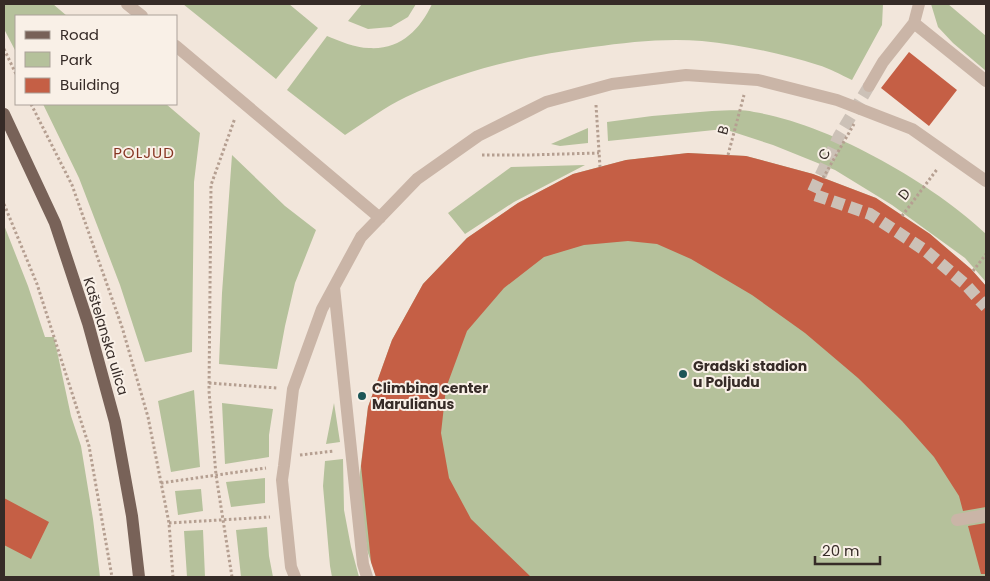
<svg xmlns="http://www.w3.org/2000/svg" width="990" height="581" font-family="Poppins,sans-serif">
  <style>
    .green { fill: #b5c19b }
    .building { fill: #c55f45 }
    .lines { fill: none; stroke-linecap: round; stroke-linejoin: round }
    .minor-tunnel { stroke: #ccc1b7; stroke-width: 12; stroke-dasharray: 12 6; stroke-linecap: butt }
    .path { stroke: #b59f91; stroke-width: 3; stroke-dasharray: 2.5 2.5; stroke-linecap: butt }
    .minor { stroke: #cab5a7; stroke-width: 12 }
    .major { stroke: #786258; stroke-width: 12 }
    .poi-dot { fill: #1d5657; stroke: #f9f0e7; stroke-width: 2 }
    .labels { text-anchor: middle; stroke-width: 4; stroke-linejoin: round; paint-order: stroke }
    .street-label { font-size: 14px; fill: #362b27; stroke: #f9f0e7 }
    .poi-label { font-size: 14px; font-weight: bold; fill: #362b27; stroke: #f9f0e7; text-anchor: start }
    .neighbourhood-label { font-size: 15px; letter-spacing: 1px; fill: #853421; stroke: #f9f0e7 }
  </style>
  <rect width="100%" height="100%" fill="#f2e6db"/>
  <path class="green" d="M4 4H53L67 16H16V52L4 29Z
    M183 4H289L318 28 276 79Z
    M362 4H416L408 17 391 27 368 29 348 21Z
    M432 4H883L882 25 852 80C841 75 829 68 818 65 781 53 741 45 702 41 666 38 629 42 593 47 529 55 465 69 406 97 385 107 365 122 345 135L287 90 327 36C340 41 355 48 369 48 400 50 420 30 432 4Z
    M931 4H948L986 36V71L953 43 938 27Z
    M43 104H166L200 133 194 182 192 352 145 362 120 285 79 178Z
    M712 111C725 111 741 109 754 112 829 124 931 182 986 234V282L965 258 892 205 835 170 773 145 724 129 608 141 607 122 652 116Z
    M588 128V143L560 146 551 144Z
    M688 153 746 156 813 174 876 198 930 234 971 269 986 286V577H376L367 550 359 480 368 407 392 340 423 284 467 238 518 203 573 174 626 160Z
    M232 155 285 206 316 230 295 283 285 326 277 369 219 364 222 293Z
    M585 165 514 202 465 234 448 213 511 167Z
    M4 225 28 286 45 337H54L71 416 81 446 93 519 100 577H4Z
    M194 390 200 467 171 472 158 401Z
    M222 403 273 409 269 435V457L225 464Z
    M334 403 340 442 326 444Z
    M343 459 344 510 351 547 359 577H332L330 566 323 486 325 461Z
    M265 478V503L231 507 226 482Z
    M201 489 203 511 178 515 175 491Z
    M267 527 269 556 273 577H241L236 530Z
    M203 530 205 577H187L184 531Z"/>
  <path class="building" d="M909 52 957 90 929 126 881 88Z
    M688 153 746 156 813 174 876 198 930 234 971 269 986 286V507L963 511 959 496 934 457 902 421 858 378 805 333 752 295 691 259 657 244 628 241 584 245 544 257 504 288 467 331 446 388 441 433 449 478 471 519 531 577H376L371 562 361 466 368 407 392 340 423 284 467 238 518 203 573 174 626 160Z
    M4 498 49 522 31 559 4 545Z
    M986 523V574H981L968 526Z"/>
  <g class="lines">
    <path class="minor-tunnel" d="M869 86 839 136 812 194 870 214 926 251 965 284 986 307"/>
    <path class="path" d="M4 49 16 74
      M31 104 72 185 122 327 148 417 169 523 173 577
      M596 105 600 167
      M482 155H528L599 153
      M728 155 744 95
      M823 178 854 124
      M4 204 37 284 89 446 112 577
      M902 216 938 168
      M973 271 986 254
      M209 383 277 388
      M300 455 334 451
      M161 483 266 468
      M169 523 270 517
      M232 577 216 475 209 391 211 185 235 118"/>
    <path class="minor" d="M127 4 142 16
      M919 4 914 23 986 81
      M176 46 380 218
      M869 86 883 62 914 23
      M334 287 363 564 367 577
      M957 520 986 515
      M295 577 291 567 282 480 284 466 293 389 322 309 361 237 417 179 478 136 546 102 612 84 686 75 758 80 837 100 912 129 986 181"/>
    <path class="major" d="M4 114 55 223 88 323 115 422 132 516 139 577"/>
  </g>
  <g class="poi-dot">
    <circle cx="683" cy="374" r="5"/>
    <circle cx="362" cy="396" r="5"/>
  </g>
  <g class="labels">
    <g class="street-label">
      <text transform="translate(723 130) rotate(-75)" y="5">B</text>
      <text transform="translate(824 154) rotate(-60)" y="5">C</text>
      <text transform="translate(904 194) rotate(-53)" y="5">D</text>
      <text transform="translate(106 336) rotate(73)" y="5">Kaštelanska ulica</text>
    </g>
    <g class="poi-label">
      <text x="693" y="371">Gradski stadion<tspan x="693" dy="16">u Poljudu</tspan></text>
      <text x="372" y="393">Climbing center<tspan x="372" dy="16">Marulianus</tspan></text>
    </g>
    <g class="neighbourhood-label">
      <text x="144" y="158">POLJUD</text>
    </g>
  </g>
  <rect width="990" height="581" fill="none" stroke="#362b27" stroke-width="10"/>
  <rect x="15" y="15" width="162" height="90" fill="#f9f0e7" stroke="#aba19a"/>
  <rect x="25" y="31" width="25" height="8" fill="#786258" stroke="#aba19a"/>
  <text x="60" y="40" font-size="15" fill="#362b27">Road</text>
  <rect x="25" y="52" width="25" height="15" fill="#b5c19b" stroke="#aba19a"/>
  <text x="60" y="65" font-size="15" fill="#362b27">Park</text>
  <rect x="25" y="78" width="25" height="15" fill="#c55f45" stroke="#aba19a"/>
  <text x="60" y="90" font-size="15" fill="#362b27">Building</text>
  <path d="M815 556v8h65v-8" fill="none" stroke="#362b27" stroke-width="2.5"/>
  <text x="822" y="556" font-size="15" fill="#362b27" stroke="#f9f0e7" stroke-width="4" paint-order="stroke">20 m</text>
</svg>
